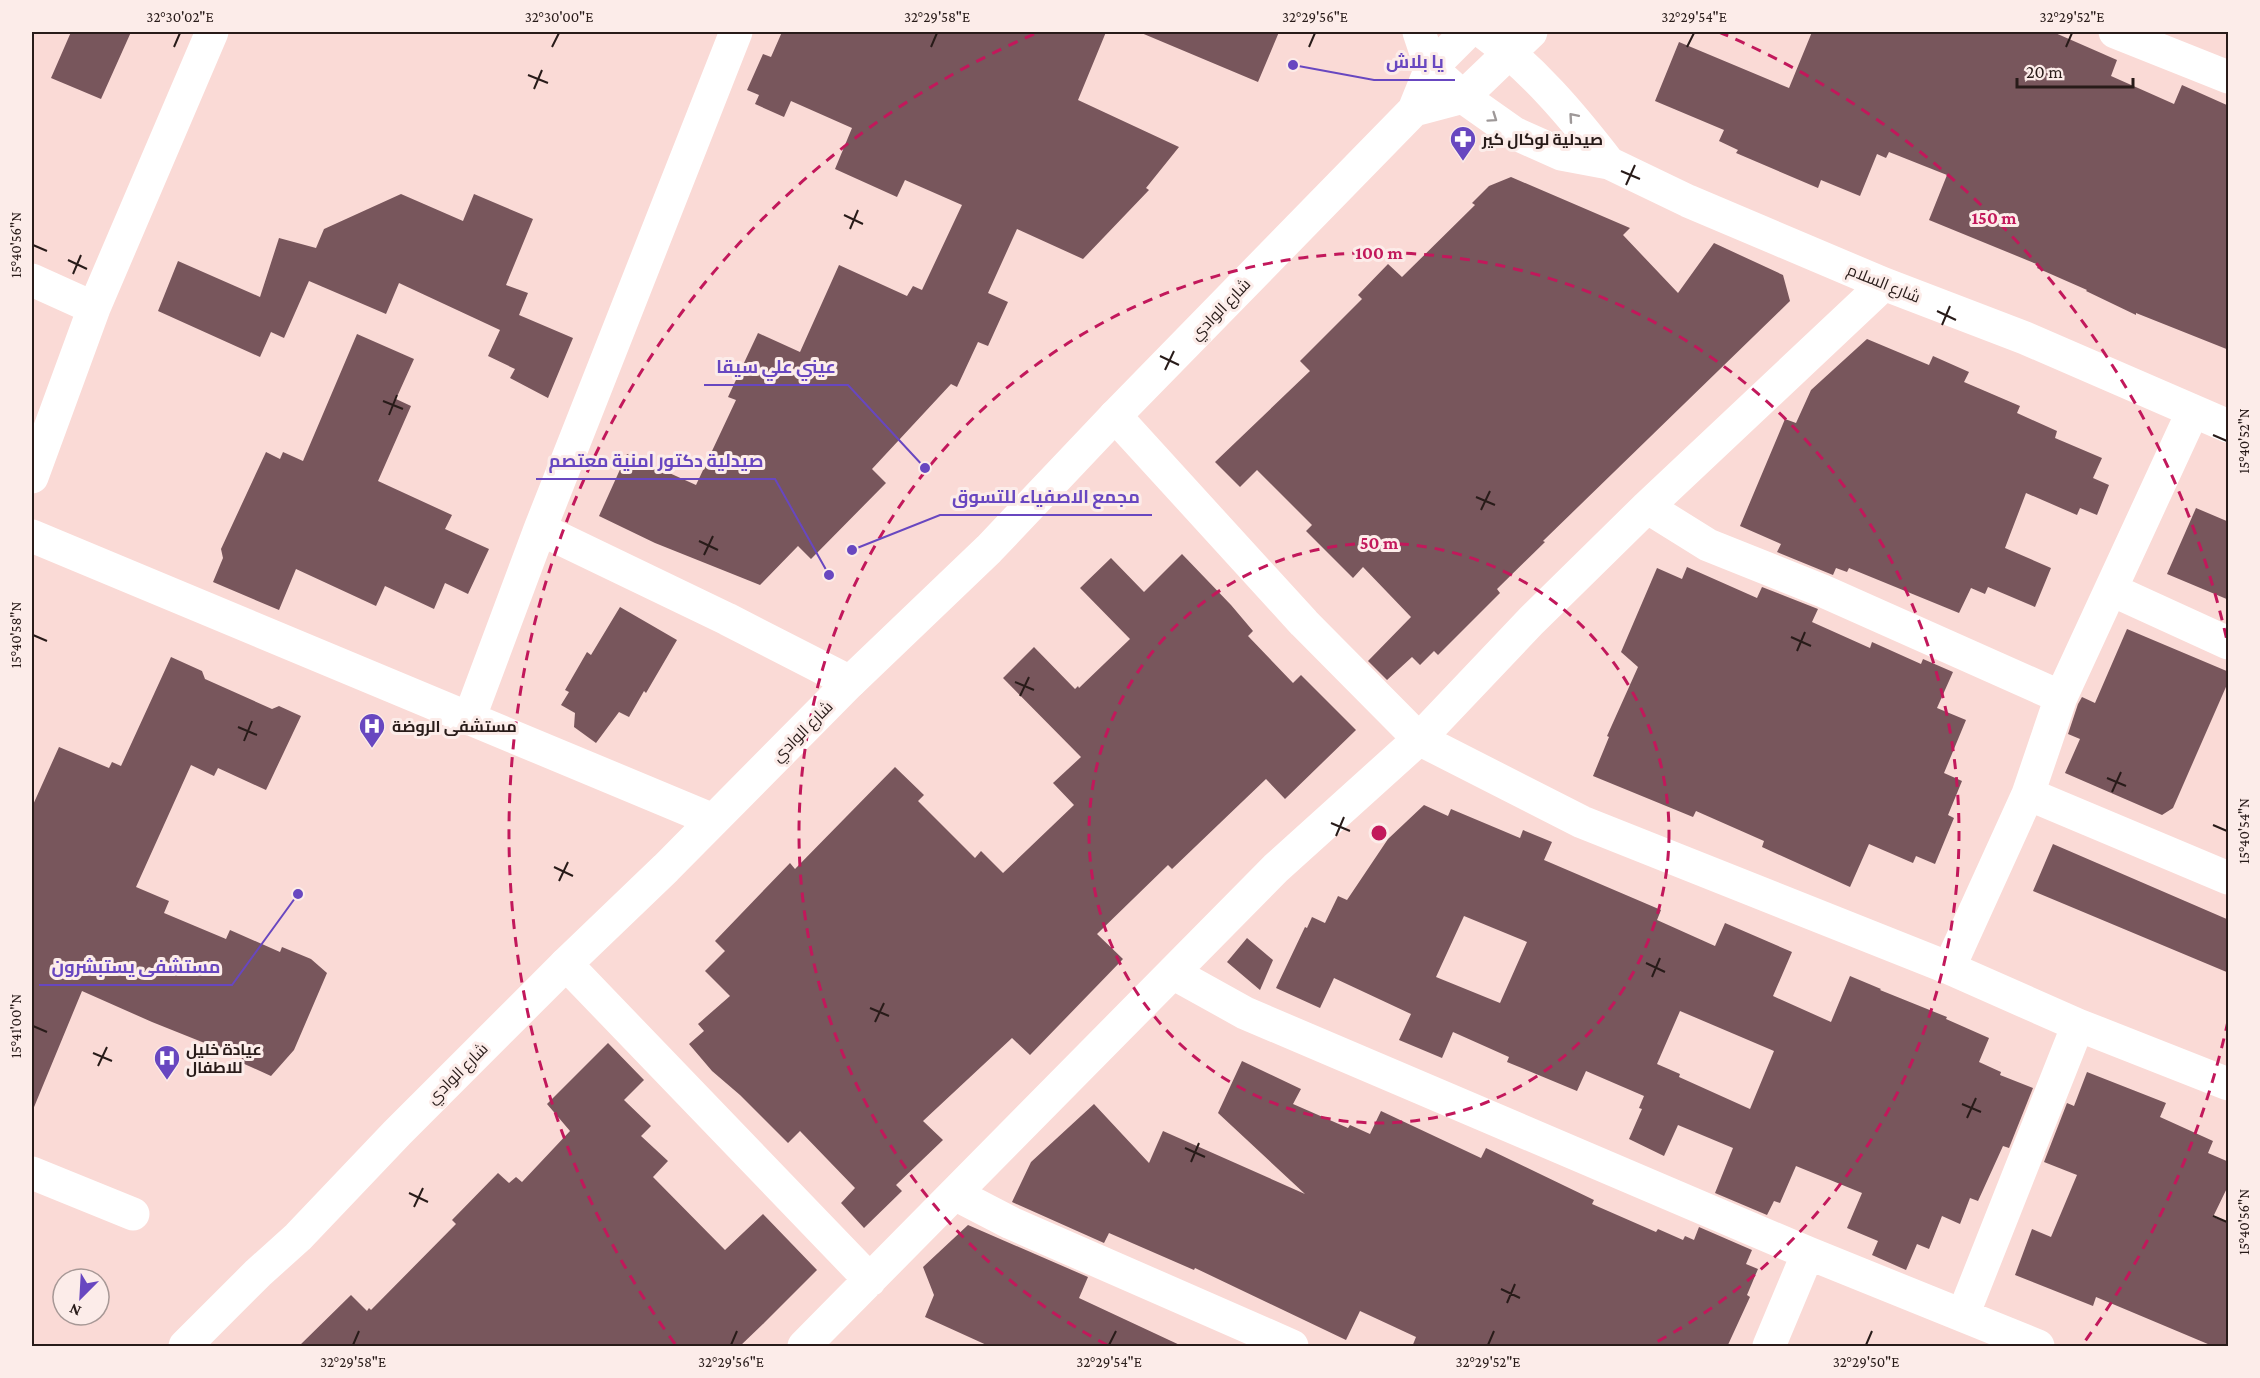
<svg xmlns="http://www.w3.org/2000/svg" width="2260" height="1378" font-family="'Crimson Pro',Cairo,serif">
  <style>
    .building { fill: #78565c; fill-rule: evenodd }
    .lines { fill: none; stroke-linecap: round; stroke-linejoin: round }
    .street { stroke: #fff; stroke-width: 33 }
    .secondary { stroke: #fff; stroke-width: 33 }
    .oneway { stroke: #9e9898 }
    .ticks { fill: none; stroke: #281b19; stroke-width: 2 }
    .ring { fill: none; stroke: #c2185b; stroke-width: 3; stroke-dasharray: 10 8 }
    .labels { text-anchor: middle; stroke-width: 6; stroke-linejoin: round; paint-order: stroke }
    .poi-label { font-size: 16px; font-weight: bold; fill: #281b19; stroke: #fcece9; text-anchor: start }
    .street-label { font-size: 16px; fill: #281b19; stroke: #fcece9 }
    .centre { fill: #c2185b; stroke: #fcece9; stroke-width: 3 }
    .ring-label { font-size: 18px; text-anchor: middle; font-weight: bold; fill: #c2185b; stroke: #fcece9; stroke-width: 6; stroke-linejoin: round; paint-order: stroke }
    .leader { fill: none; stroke: #6847c0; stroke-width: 2 }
    .callout-dot { fill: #6847c0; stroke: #fcece9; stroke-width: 2 }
    .callout-label { font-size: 18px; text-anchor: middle; font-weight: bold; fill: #6847c0; stroke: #fcece9; stroke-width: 6; stroke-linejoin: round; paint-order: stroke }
    .neatline { fill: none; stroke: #281b19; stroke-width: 2 }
    .ticks-label { font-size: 15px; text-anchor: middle; fill: #281b19 }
  </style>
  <rect width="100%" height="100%" fill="#fadad6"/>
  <path class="building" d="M71 32H131L101 99 51 78Z
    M782 32H1106L1078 100 1179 147 1146 188 1149 190 1083 259 1017 229 988 293 1008 302 988 346 978 342 957 387 951 384 872 469 886 483 811 559 798 546 760 585 655 543 599 516 627 454 696 485 736 400 728 397 758 333 800 352 839 265 907 296 913 286 922 290 962 205 905 180 897 197 835 169 852 128 791 101 784 117 755 104 759 95 747 90 763 54 771 57Z
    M1139 32H1279L1258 82Z
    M1812 32H2053L2117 60 2111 76 2174 104 2182 85 2229 106V350L2136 313V315L2086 291 2087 290 2037 268 2039 265 1929 220 1947 175 1889 152 1886 158 1877 154 1860 196 1821 180 1818 188 1736 153 1738 150 1719 141 1724 130 1655 101 1679 42 1789 88Z
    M1511 177 1630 228 1623 235 1678 293 1714 243 1783 275 1790 301 1543 541 1545 542 1497 589 1500 593 1438 655 1434 651 1420 665 1412 657 1387 680 1368 661 1411 617 1363 567 1353 578 1306 531 1312 525 1257 470 1240 487 1215 462 1310 371 1300 361 1362 299 1358 295 1388 264 1402 277 1475 205 1472 203 1489 186Z
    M401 194 463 221 474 194 533 219 506 285 528 293 519 315 573 338 548 398 510 378 515 369 488 356 500 330 399 283 386 314 309 281 284 338 271 332 260 357 158 311 178 261 260 297 279 238 316 248 324 229Z
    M357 334 414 359 396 399 411 406 378 481 452 515 445 529 489 549 468 594 445 583 434 609 385 586 376 606 296 569 279 610 213 582 223 558 221 549 266 452 280 459 283 452 303 461Z
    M1867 339 1929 365 1933 356 1969 372 1964 382 2020 406 2017 413 2057 431 2055 438 2102 458 2093 478 2109 485 2097 515 2080 508 2077 515 2026 493 2005 548 2051 568 2035 607 1988 587 1985 594 1971 588 1959 613 1849 568 1847 572 1836 568 1833 575 1777 552 1781 544 1740 526 1785 419 1796 423 1811 390Z
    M2196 508 2229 522V600L2167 574Z
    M1182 554 1231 605 1253 631 1248 636 1293 683 1301 675 1356 730 1285 799 1266 779 1172 869 1168 865 1097 934 1123 959 1030 1055 1012 1038 923 1121 943 1140 896 1185 902 1191 864 1228 841 1203 855 1188 800 1131 788 1143 740 1095 712 1071 689 1044 704 1031 698 1024 730 996 705 971 725 951 715 941 790 863 795 869 895 767 924 795 918 801 975 858 981 851 1003 873 1074 805 1053 783 1081 757 1003 678 1034 647 1075 689 1078 686 1079 688 1130 639 1080 588 1111 558 1144 592Z
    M1687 567 1757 598 1762 587 1818 609 1812 622 1870 648 1872 642 1921 664 1923 659 1953 672 1937 708 1966 720 1944 773 1962 781 1948 815 1954 818 1935 864 1916 856 1913 863 1869 844 1850 887 1762 847 1764 841 1696 811 1693 817 1593 776 1609 737 1607 736 1638 667 1621 652 1657 568 1682 579Z
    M620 607 677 640 646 693 644 691 629 717 619 712 596 743 574 727 575 713 561 705 569 692 565 690 587 652 591 655Z
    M2127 629 2229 672V680L2173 808 2162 815 2065 773 2080 739 2068 734 2078 704 2082 697 2095 703Z
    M171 657 202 671 205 679 272 709 279 706 301 716 266 790 218 768 214 776 191 765 136 887 169 901 164 913 226 939 230 930 280 952 282 947 311 959 327 973 294 1050 271 1076 240 1062 242 1058 152 1022 82 991 32 1112V807L59 747 109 768 112 762 121 766Z
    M1424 805 1448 816 1451 809 1520 838 1523 830 1552 842 1544 860 1661 910 1657 920 1715 946 1725 923 1792 952 1773 996 1831 1022 1850 976 1881 989 1880 990 1947 1017 1946 1019 1989 1038 1979 1062 2001 1072 2000 1075 2033 1088 2009 1148 2003 1146 1978 1201 1970 1198 1960 1224 1942 1216 1929 1249 1917 1244 1906 1270 1872 1255 1878 1241 1847 1228 1862 1193 1796 1166 1780 1203 1774 1201 1767 1215 1715 1193 1733 1148 1678 1125 1664 1156 1629 1139 1642 1109 1639 1108 1644 1096 1586 1071 1577 1091 1507 1062 1509 1057 1453 1032 1442 1058 1399 1040 1411 1014 1334 978 1320 1008 1276 988 1305 927 1307 928 1312 917 1325 923 1338 896 1347 900 1388 839ZM1464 916 1527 942 1500 1003 1436 977ZM1680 1011 1774 1051 1750 1109 1679 1077 1680 1074 1657 1064Z
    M2053 844 2229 920V973L2033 891Z
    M1247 938 1273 960 1260 990 1227 962Z
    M608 1043 644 1080 624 1100 651 1126 641 1136 668 1161 653 1177 725 1250 763 1214 817 1270 765 1322 739 1347H298L351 1295 367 1311 369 1308 371 1310 456 1224 452 1220 498 1173 509 1183 516 1177 522 1182 570 1131 547 1104Z
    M1242 1061 1301 1089 1293 1104 1348 1128 1350 1125 1370 1134 1381 1111 1481 1158 1486 1148 1594 1200 1592 1204 1656 1232 1658 1229 1683 1240 1685 1236 1694 1240 1699 1227 1752 1250 1746 1264 1758 1269 1747 1295 1750 1297 1727 1347H1412L1416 1337 1360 1311 1346 1340 1195 1268 1194 1270 1109 1233 1104 1243 1012 1202 1031 1162 1094 1104 1149 1163 1163 1131 1305 1194 1218 1113Z
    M2087 1072 2166 1103 2160 1117 2213 1141 2208 1153 2229 1162V1184L2213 1217 2229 1223V1347H2215L2096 1297 2093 1306 2015 1275 2032 1229 2051 1237 2077 1175 2044 1162 2067 1103 2074 1106Z
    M968 1225 1088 1277 1079 1298 1184 1347H991L925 1317 934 1295 923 1267Z"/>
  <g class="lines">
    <path class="street" d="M1419 32 1431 68 1463 97 1514 133 1561 154 1609 163 1688 201 1884 284 2025 338 2228 426
      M1483 32C1533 69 1571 114 1609 163
      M2115 32 2228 77
      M32 280 94 308
      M1115 416 1304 623 1419 739 1582 822 1949 968 2078 1025 2228 1084
      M32 477 94 308 212 32
      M1647 507 1708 545 1823 591 2061 697
      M540 529 727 619 850 682
      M32 536 713 820
      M2112 590 2228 643
      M469 719 540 529 736 32
      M2028 794 2228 878
      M566 964 870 1280
      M1949 968 2028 794 2061 697 2193 411
      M1173 973 1245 1013 1808 1253 2038 1346
      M32 1173 133 1214
      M955 1194 1011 1223 1292 1346
      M1963 1315 2078 1025
      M804 1346 1276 868 1419 739 1531 621 1647 507 1884 284
      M1769 1346 1808 1253"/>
    <path class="secondary" d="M1414 110 1463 97 1531 32
      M185 1346 258 1273 298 1237 397 1133 566 964 666 868 850 682 989 549 1115 416 1414 110 1431 68 1467 32"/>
  </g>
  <defs><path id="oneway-chevron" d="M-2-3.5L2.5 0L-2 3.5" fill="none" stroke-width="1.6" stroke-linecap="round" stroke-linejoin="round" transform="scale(1.5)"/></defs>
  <g class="oneway">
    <use href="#oneway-chevron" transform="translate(1573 117) rotate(-131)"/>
    <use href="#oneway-chevron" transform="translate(1493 118) rotate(35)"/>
  </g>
  <path class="ticks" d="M174 47 180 33M552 47 559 33M931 47 937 33M1309 47 1315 33M1687 47 1694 33M2066 47 2072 33M528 75 548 83M534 89 542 70M1621 171 1640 179M1626 185 1635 165M844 215 863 224M850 229 858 210M33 245 47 251M68 260 87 269M73 274 81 255M1937 311 1956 320M1942 325 1950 306M1160 356 1179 365M1165 370 1174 351M383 401 403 409M389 415 397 395M2213 435 2227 441M1476 497 1495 505M1481 510 1490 491M699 541 718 550M704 555 713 536M33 635 47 641M1791 637 1811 646M1797 651 1805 632M1015 682 1034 690M1020 696 1029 677M238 727 257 735M244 741 252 721M2107 778 2126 786M2112 792 2121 772M1331 823 1350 831M2213 825 2227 831M1336 836 1344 817M554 867 573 876M559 881 568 862M1646 963 1665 972M1652 977 1660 958M870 1008 889 1016M875 1022 884 1003M33 1026 47 1032M93 1053 112 1061M98 1066 107 1047M1962 1104 1981 1112M1967 1118 1976 1098M1185 1148 1205 1157M1191 1162 1199 1143M409 1193 428 1202M414 1207 423 1188M2213 1216 2227 1222M1501 1289 1520 1298M1507 1303 1515 1284M353 1345 359 1331M731 1345 737 1331M1109 1345 1116 1331M1488 1345 1494 1331M1866 1345 1872 1331"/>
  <g class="ring">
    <circle cx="1379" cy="833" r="290"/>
    <path d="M1107 1345A580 580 0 1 1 1651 1345"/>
    <path d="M2228 1021A870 870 0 0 1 2083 1344M675 1344A870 870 0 0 1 1039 32M1719 32A870 870 0 0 1 2228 645"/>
  </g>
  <defs>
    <g id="pharmacy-pin" transform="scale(1.35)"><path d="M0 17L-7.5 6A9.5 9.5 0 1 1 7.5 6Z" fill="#6847c0" stroke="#fcece9"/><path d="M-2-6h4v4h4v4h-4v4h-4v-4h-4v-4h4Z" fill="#fff"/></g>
    <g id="hospital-pin" transform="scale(1.35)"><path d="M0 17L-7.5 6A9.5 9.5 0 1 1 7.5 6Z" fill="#6847c0" stroke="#fcece9"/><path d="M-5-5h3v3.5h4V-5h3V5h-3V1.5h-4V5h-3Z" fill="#fff"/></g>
  </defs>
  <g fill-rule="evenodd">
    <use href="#pharmacy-pin" x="1463" y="139"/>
    <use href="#hospital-pin" x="372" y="726"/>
    <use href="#hospital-pin" x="167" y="1058"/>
  </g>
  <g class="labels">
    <g class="poi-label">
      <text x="1482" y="145">صيدلية لوكال كير</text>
      <text x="392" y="732">مستشفى الروضة</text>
      <text x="186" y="1055">عيادة خليل<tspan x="186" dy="18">للاطفال</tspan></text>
    </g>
    <g class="street-label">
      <text transform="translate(1884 283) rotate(22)" y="6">شارع السلام</text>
      <text transform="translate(1220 309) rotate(-46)" y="6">شارع الوادي</text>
      <text transform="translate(802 731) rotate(-45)" y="6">شارع الوادي</text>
      <text transform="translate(457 1073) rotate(-45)" y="6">شارع الوادي</text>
    </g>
  </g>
  <circle cx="1379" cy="833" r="9" class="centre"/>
  <g class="ring-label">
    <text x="1994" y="224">150 m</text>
    <text x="1379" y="259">100 m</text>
    <text x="1379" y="549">50 m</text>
  </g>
  <path class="leader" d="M1293 65L1374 80H1455M925 468L848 385H704M829 575L775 479H536M852 550L940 515H1152M298 894L232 985H39"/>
  <g class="callout-dot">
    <circle cx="1293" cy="65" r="6"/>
    <circle cx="925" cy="468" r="6"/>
    <circle cx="829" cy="575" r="6"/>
    <circle cx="852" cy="550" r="6"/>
    <circle cx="298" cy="894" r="6"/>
  </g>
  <g class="callout-label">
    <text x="1415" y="68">يا بلاش</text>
    <text x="776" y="373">عيني علي سيقا</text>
    <text x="656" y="467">صيدلية دكتور امنية معتصم</text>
    <text x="1046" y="503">مجمع الاصفياء للتسوق</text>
    <text x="136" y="973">مستشفى يستبشرون</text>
  </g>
  <rect width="2260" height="1378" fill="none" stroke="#fcece9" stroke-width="66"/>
  <g transform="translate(81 1297) rotate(204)"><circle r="28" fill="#fcece9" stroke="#a79896" stroke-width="1.5"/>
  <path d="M0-4.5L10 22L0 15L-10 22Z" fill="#6847c0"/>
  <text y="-9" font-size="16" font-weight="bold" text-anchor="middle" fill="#281b19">N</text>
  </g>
  <path d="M2017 78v9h116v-9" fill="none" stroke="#281b19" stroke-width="3"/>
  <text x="2026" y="78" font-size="18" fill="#281b19" stroke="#fcece9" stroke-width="4.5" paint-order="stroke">20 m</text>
  <rect x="33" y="33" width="2194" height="1312" class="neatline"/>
  <g class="ticks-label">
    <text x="180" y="22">32°30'02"E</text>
    <text x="559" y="22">32°30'00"E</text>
    <text x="937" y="22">32°29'58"E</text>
    <text x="1315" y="22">32°29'56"E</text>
    <text x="1694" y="22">32°29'54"E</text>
    <text x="2072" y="22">32°29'52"E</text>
    <text transform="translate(16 245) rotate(-90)" y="5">15°40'56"N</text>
    <text transform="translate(2244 441) rotate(-90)" y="5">15°40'52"N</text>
    <text transform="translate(16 635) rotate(-90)" y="5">15°40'58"N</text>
    <text transform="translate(2244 831) rotate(-90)" y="5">15°40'54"N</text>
    <text transform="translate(16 1026) rotate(-90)" y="5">15°41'00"N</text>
    <text transform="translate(2244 1222) rotate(-90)" y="5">15°40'56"N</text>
    <text x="353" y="1367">32°29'58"E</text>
    <text x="731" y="1367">32°29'56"E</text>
    <text x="1109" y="1367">32°29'54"E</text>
    <text x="1488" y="1367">32°29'52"E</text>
    <text x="1866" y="1367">32°29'50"E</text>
  </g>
</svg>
